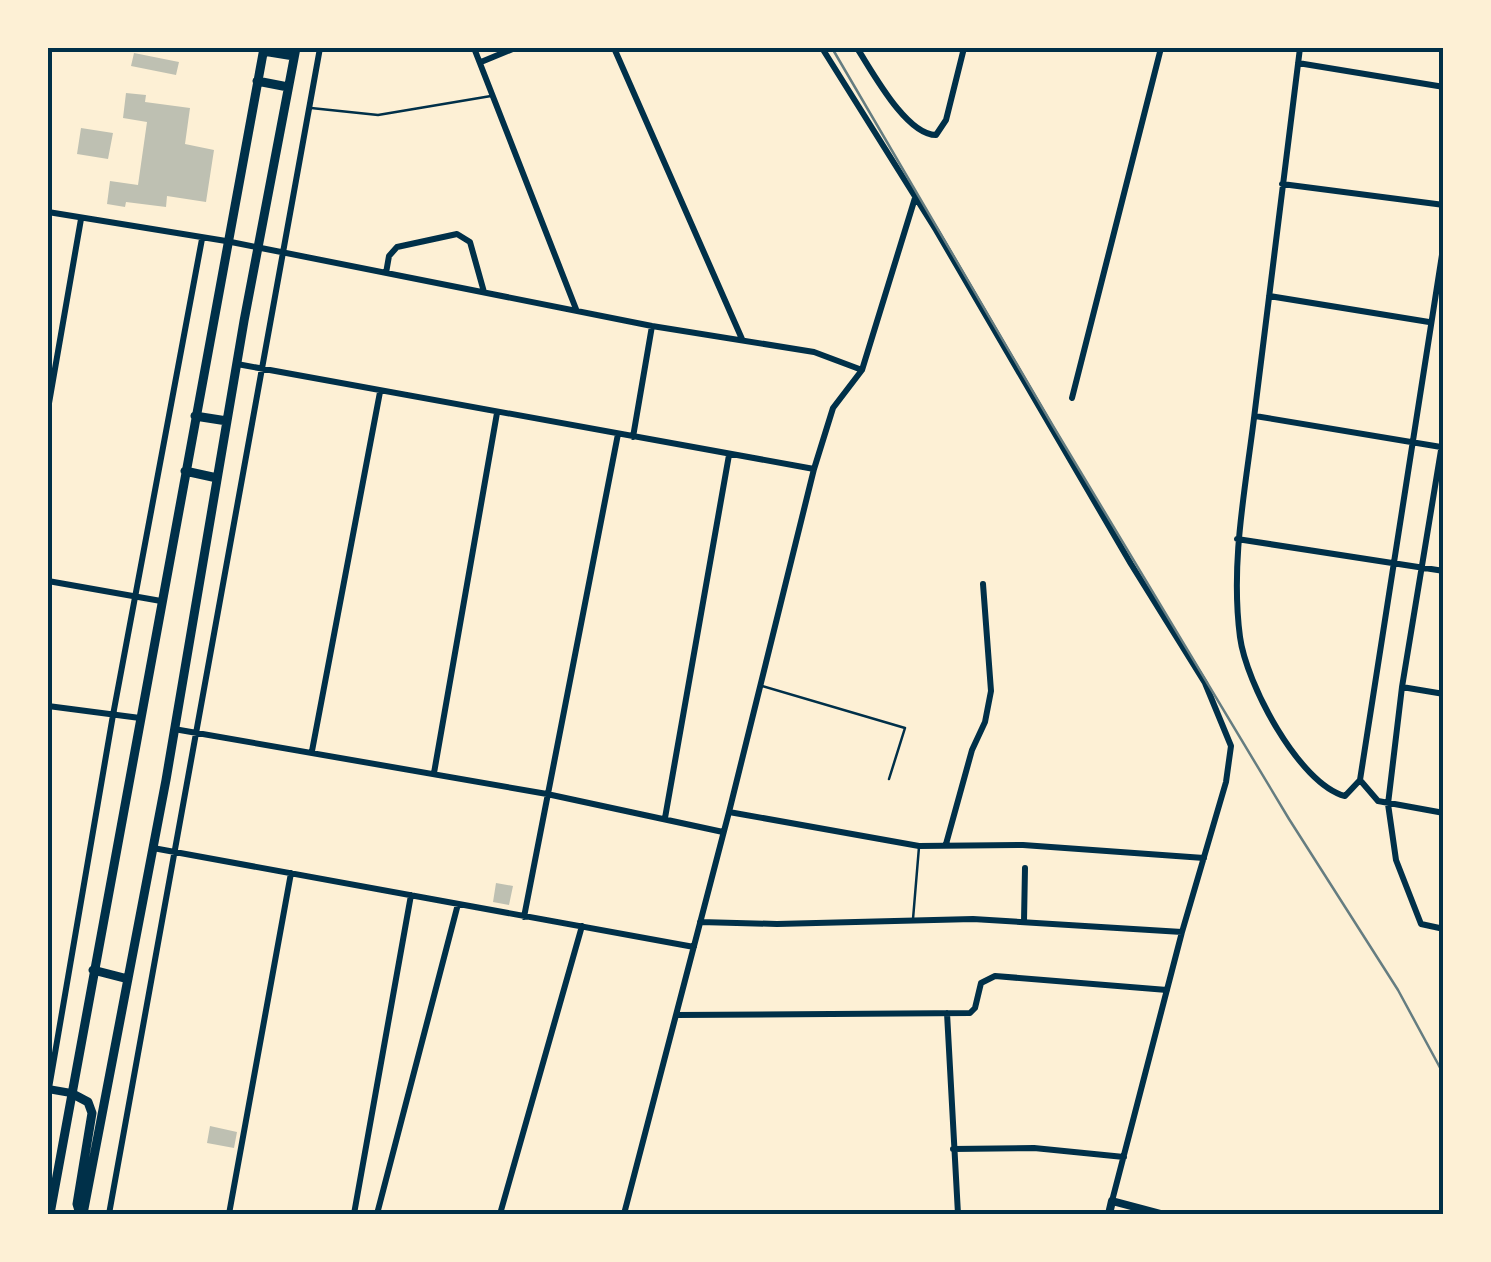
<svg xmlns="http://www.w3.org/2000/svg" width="1491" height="1262" font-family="Signika,sans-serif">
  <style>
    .building { fill: #bec0b2 }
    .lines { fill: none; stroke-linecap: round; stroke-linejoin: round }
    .service { stroke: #003049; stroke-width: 2.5 }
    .minor { stroke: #003049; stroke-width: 6 }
    .tertiary { stroke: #003049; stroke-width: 8 }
    .primary { stroke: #003049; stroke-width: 9 }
    .tram { stroke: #657d81; stroke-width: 2.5 }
    .neatline { fill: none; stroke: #003049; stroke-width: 4 }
  </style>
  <rect width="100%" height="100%" fill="#fdf0d5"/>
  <path class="building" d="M134 53 179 62 176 75 131 66Z
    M126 93 146 95 145 102 190 108 185 144 214 150 206 202 167 196 166 207 126 202 125 207 107 204 110 181 138 185 147 122 123 118Z
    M81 128 113 133 108 159 77 154Z
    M496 883 513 886 509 905 493 902Z
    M210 1126 237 1132 234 1148 207 1143Z"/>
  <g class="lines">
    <path class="service" d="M311 108 378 115 491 96
      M762 686 905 728 889 779
      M913 919 919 847"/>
    <path class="minor" d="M474 48 576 309
      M614 48 742 339
      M822 48 936 230 1131 564 1205 683 1231 746 1226 782 1182 932 1112 1201
      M857 48C872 71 906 135 936 135L946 120 964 48
      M1300 48C1286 168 1270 289 1255 410 1246 486 1230 561 1240 637 1246 683 1299 784 1345 796L1360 780
      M481 62 515 48
      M1298 63 1444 87
      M1282 184 1444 205
      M48 212 226 241 652 326 814 352 862 370
      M386 273 389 256 397 247 457 234 470 242 484 292
      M1269 296 1429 322
      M237 364 814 469
      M1072 398 1161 48
      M48 409 81 219
      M1255 416 1441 447
      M1444 432 1402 687 1388 804 1396 860 1421 924 1444 929
      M633 437 652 326
      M1237 539 1444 571
      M48 581 161 601
      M1402 687 1444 694
      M48 706 140 718
      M174 729 547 794 723 832
      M312 751 380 392
      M434 773 497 413
      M1360 780 1444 242
      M1360 780 1378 801 1444 813
      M729 812 919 846 1023 845 1204 858
      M665 818 729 455
      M946 844 972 750 985 722 991 691 983 584
      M153 848 694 947
      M524 917 618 434
      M1024 921 1025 868
      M700 922 777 924 973 919 1182 932
      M947 1013 958 1214
      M676 1015 970 1013 975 1008 981 983 995 976 1167 990
      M48 1094 113 715 202 239
      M953 1149 1034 1148 1124 1157
      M109 1214 320 48
      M229 1214 291 873
      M354 1214 411 895
      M377 1214 458 904
      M500 1214 582 926
      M624 1214 729 812 814 469 833 408 862 370 915 198"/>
    <path class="tertiary" d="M48 1089 71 1093
      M1109 1214 1112 1201 1161 1214"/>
    <path class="primary" d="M263 51 294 56
      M257 81 288 87
      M195 416 227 421
      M185 471 217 478
      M93 970 128 979
      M71 1093 88 1102 92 1113 77 1204 80 1214
      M50 1214 264 48
      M83 1214 166 780 244 321 296 48"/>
    <path class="tram" d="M832 48 1053 426 1289 819 1398 990 1444 1075"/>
  </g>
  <rect width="1491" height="1262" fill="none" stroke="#fdf0d5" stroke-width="100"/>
  <rect x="50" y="50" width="1391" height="1162" class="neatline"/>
</svg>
